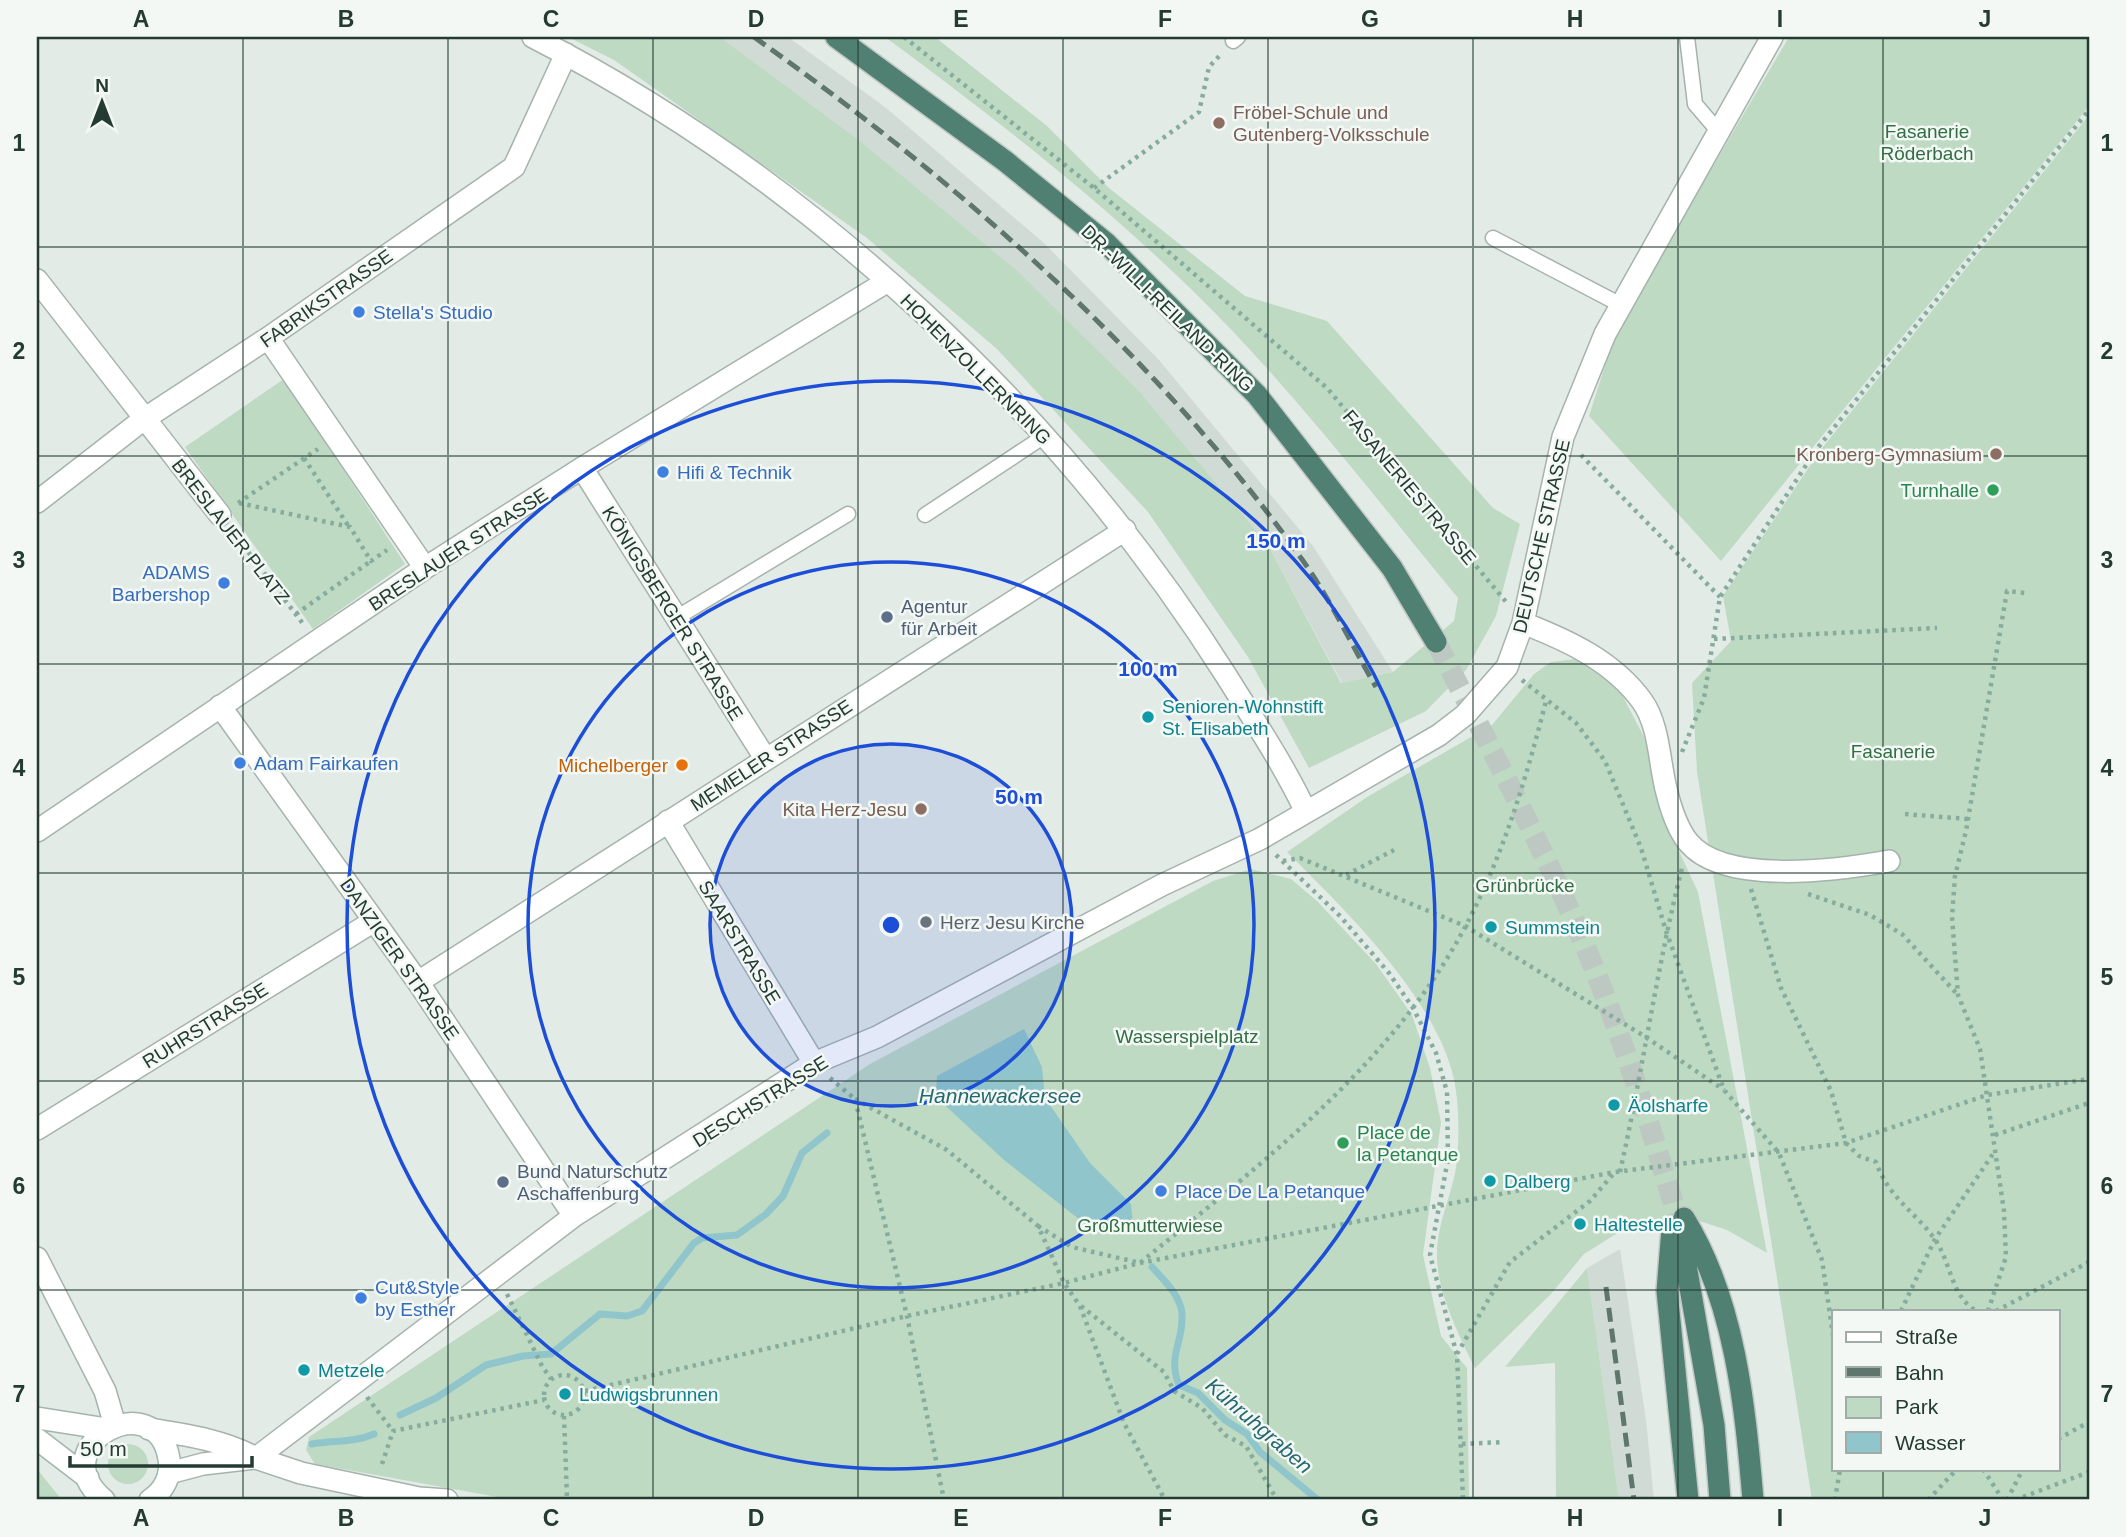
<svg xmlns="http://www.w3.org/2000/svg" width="2126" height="1537" font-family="Helvetica,sans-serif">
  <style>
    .built { fill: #d1dbd6 }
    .green { fill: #bedac3; fill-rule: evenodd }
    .water { fill: #90c6cb }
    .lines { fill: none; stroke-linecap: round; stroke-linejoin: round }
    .stream { stroke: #90c6cb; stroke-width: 7 }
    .trunk-tunnel { stroke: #bdc8c3; stroke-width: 21; stroke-dasharray: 21 10; stroke-linecap: butt }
    .service-casing { stroke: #a6b3ad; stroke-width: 17 }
    .minor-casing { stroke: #a6b3ad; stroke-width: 24 }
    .secondary-casing { stroke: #a2b6ae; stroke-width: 24 }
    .trunk-casing { stroke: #c2c8c6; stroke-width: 24 }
    .path { stroke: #86ac9d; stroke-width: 4.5; stroke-dasharray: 3.5 5; stroke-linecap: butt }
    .service { stroke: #fff; stroke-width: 14 }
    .minor { stroke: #fff; stroke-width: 21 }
    .secondary { stroke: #fff; stroke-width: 21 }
    .trunk { stroke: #508071; stroke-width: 21 }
    .rail { stroke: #5f766e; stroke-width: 5; stroke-dasharray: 14 7; stroke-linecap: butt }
    .grid { fill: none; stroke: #243b33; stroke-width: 2; stroke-opacity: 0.55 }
    .ring { fill: none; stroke: #1d4ed8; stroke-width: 3.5 }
    .education-dot { fill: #8d6e63; stroke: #f3f8f5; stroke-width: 2.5 }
    .shop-dot { fill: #3f7fe0; stroke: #f3f8f5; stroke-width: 2.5 }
    .leisure-dot { fill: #2e9e5b; stroke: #f3f8f5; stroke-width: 2.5 }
    .service-dot { fill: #5c6f8a; stroke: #f3f8f5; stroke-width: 2.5 }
    .culture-dot { fill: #0f9aa8; stroke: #f3f8f5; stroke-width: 2.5 }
    .food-dot { fill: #e8710a; stroke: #f3f8f5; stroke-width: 2.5 }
    .worship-dot { fill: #6b7280; stroke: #f3f8f5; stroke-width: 2.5 }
    .labels { text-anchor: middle; stroke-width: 5; stroke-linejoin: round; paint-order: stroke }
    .education-label { font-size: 19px; fill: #785e54; stroke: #f3f8f5; text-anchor: end }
    .park-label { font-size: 19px; fill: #326e45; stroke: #f3f8f5 }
    .street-label { font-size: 19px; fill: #243b33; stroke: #f3f8f5 }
    .shop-label { font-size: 19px; fill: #366cbe; stroke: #f3f8f5; text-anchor: start }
    .leisure-label { font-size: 19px; fill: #27864d; stroke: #f3f8f5; text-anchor: end }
    .service-label { font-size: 19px; fill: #4e5e75; stroke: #f3f8f5; text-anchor: start }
    .culture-label { font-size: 19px; fill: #0d838f; stroke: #f3f8f5; text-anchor: start }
    .food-label { font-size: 19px; fill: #c56008; stroke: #f3f8f5; text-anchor: end }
    .worship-label { font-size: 19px; fill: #5b616d; stroke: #f3f8f5; text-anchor: start }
    .water-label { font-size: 21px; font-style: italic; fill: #246971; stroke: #f3f8f5 }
    .centre { fill: #1d4ed8; stroke: #f3f8f5; stroke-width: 3.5 }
    .ring-label { font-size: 21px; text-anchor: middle; font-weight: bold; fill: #1d4ed8; stroke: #f3f8f5; stroke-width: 5; stroke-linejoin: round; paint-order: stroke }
    .neatline { fill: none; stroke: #243b33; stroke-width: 2.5 }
    .grid-label { font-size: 23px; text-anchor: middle; font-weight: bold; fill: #243b33 }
  </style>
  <rect width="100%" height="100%" fill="#e3ebe7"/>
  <path class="built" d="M720 37H788L885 107 1045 244 1159 360 1313 546 1393 672 1342 683 1268 545 1140 392 1019 272 859 140Z
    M1620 1249 1646 1420 1654 1500H1619L1587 1268Z"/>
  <path class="green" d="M568 37H720L859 140 1019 272 1140 392 1268 545 1341 683 1393 672 1454 621 1458 598C1372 494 1289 384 1191 289 1096 197 991 115 885 37H935L1047 126 1109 188 1245 296 1327 321 1493 508 1520 524 1496 616 1466 670 1426 711 1309 768 1248 657 1148 512 997 349 867 238 614 60Z
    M1789 37H2089V106L1721 561 1589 416 1616 331Z
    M2089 115V1500H1812L1697 772 1692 683 1731 641 1723 596 1819 452ZM1834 1311H2058V1469H1834Z
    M284 379 405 564 313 629 185 447Z
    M1576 659 1619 689 1644 737 1664 819 1698 892 1767 1253 1727 1230 1690 1218 1632 1224 1584 1254 1551 1294 1475 1368C1459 1336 1436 1290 1437 1254 1437 1222 1454 1191 1457 1160 1459 1139 1459 1112 1456 1091 1445 1006 1345 910 1287 852L1367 797 1492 725 1534 674 1551 662Z
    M1251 869 1291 879 1317 901 1376 964 1412 1015 1430 1068 1441 1122 1423 1255 1441 1336 1467 1368 1469 1500H514L315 1464 306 1450 309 1437 870 1064 1213 881Z
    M1587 1268 1619 1500H1556L1555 1363 1505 1367Z
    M108 1464a20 20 0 1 1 40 0a20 20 0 1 1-40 0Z
    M37 1469 62 1500H37Z"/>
  <path class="water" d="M1024 1029 1042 1067 1045 1098 1090 1163 1131 1204 1133 1224 1102 1234 1094 1231 1004 1160 936 1097 937 1076Z"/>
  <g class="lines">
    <path class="stream" d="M1152 1267C1163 1279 1181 1296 1182 1314 1184 1342 1167 1355 1179 1385L1198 1393 1225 1420 1247 1434 1260 1452 1318 1500
      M400 1415 436 1398 486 1365 523 1356 551 1354 600 1314 627 1316 642 1311 694 1243 702 1238 737 1235 766 1214 783 1196 802 1153 827 1133
      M312 1444C334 1440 354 1443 374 1434"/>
    <path class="trunk-tunnel" d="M1436 642C1483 733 1531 824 1573 918 1616 1016 1648 1117 1678 1219"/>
    <g class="service-casing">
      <path id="service" d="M1687 37 1695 104 1719 132
        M1233 41 1238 37
        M1493 238 1621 305
        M925 515 1043 437
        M676 618 848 514"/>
    </g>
    <g class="minor-casing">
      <path id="minor" d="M533 37C812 180 1060 413 1227 677 1255 722 1284 765 1306 812
        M37 280 220 515
        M268 338 425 568
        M582 468 765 758
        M37 502 144 419 268 338 514 167 566 54
        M1523 623C1567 640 1613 661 1642 701 1660 726 1659 764 1667 793 1671 809 1677 828 1688 842 1724 886 1839 870 1889 861
        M220 706 418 982 574 1216
        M668 821 814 1063
        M37 831 425 568 582 468 888 281
        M418 982 1125 530
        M37 1129 374 921
        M37 1258 105 1391 115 1425
        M149 1429C186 1435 223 1440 256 1458
        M256 1458 574 1216 814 1063 877 1037 1162 885 1260 839 1439 735 1465 715 1507 667 1523 623 1563 437 1605 334 1772 37
        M169 1473 203 1464 256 1458 301 1473 419 1498 447 1500"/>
    </g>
    <g class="secondary-casing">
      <path id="secondary" d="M37 1418 107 1429
        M37 1439 88 1478
        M104 1500C39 1445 157 1383 169 1459 172 1475 164 1491 150 1500"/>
    </g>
    <g class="trunk-casing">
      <path id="trunk" d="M836 37 1005 161 1106 243 1257 395 1392 568 1436 642
        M1684 1218C1735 1301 1745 1405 1753 1500
        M1679 1225 1714 1425 1720 1500
        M1672 1229 1667 1291 1688 1500"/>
    </g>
    <path class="path" d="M904 37 1094 188 1327 388 1507 603
      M1094 188 1199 112 1209 67 1222 53
      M1581 455 1720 597
      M304 458 349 527
      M238 503 318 449
      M239 503 350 527 371 561 387 550
      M233 532 304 625
      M296 614 371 561
      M1714 639 1937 628
      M1522 680 1576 723 1605 761 1641 848 1666 931 1724 1090 1779 1153 1822 1260 1834 1342
      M1682 752 1704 698 1720 597 1816 450 2089 110
      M1905 814 1968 819
      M1276 855 1340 916 1389 973 1413 1008 1436 1053 1447 1092 1448 1159 1430 1255 1457 1355 1463 1500
      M1283 861 1300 858 1465 926 1644 1036 1724 1090
      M1346 875 1394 850
      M1751 889 1781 988 1831 1091 1846 1143 1859 1156 1876 1162C1889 1198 1913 1210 1934 1238 1951 1261 1951 1298 1977 1311
      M1808 894 1870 915 1902 934 1957 994
      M830 1078 855 1099 907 1316 944 1500
      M855 1099 947 1150 1038 1226 1064 1283 1080 1306 1124 1423 1165 1500
      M1995 1135 2089 1103
      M1620 1172C1643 1069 1657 966 1683 864
      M1038 1226 1072 1247 1140 1263C1247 1175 1362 1088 1439 971 1493 889 1522 795 1546 701
      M507 1294 542 1366 551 1379
      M1081 1306 1164 1372 1174 1391 1202 1408 1225 1435 1246 1446 1277 1500
      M1901 1311 1935 1239 1995 1151
      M1988 1311 2006 1257 2004 1211 1980 1049 1958 995 1952 917 1955 876 1966 831 2007 591 2025 593
      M1996 1311 2089 1262
      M1457 1354 1510 1262 1590 1201 1615 1172
      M544 1395a20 20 0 1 1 40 0a20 20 0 1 1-40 0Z
      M585 1391 907 1316 1064 1283 1140 1263 1615 1172 1846 1143 1987 1095 2089 1079
      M367 1397 393 1431
      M564 1416 567 1498
      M2058 1439 2089 1422
      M1462 1444 1504 1442
      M382 1464 393 1431 544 1400
      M1983 1469 2003 1500
      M1835 1500 1840 1469
      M1928 1500 1957 1469
      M2007 1500 2023 1469
      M2015 1500 2089 1472"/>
    <use href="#service" class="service"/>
    <use href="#minor" class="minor"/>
    <use href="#secondary" class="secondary"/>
    <use href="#trunk" class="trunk"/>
    <path class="rail" d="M754 37C958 182 1155 353 1301 558 1330 598 1351 644 1376 687
      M1606 1287 1634 1500"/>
  </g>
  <path class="grid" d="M243 37V1500M448 37V1500M653 37V1500M858 37V1500M1063 37V1500M1268 37V1500M1473 37V1500M1678 37V1500M1883 37V1311M37 247H2089M37 456H2089M37 664H2089M37 873H2089M37 1081H2089M37 1290H2089M1883 1469V1500"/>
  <circle cx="891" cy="925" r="181" fill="#1d4ed8" fill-opacity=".12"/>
  <g class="ring">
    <circle cx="891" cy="925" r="181"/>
    <circle cx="891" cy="925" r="363"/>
    <circle cx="891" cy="925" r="544"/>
  </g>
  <g class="education-dot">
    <circle cx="1219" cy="123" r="7"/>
    <circle cx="1996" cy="454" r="7"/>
    <circle cx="921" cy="809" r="7"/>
  </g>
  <g class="shop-dot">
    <circle cx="359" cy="312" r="7"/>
    <circle cx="663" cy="472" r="7"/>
    <circle cx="224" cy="583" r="7"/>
    <circle cx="240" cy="763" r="7"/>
    <circle cx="1161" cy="1191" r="7"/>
    <circle cx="361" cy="1298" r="7"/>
  </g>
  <g class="leisure-dot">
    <circle cx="1993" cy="490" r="7"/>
    <circle cx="1343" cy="1143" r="7"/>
  </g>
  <g class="service-dot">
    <circle cx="887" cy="617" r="7"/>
    <circle cx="503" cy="1182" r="7"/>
  </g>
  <g class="culture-dot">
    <circle cx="1148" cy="717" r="7"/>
    <circle cx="1491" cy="927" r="7"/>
    <circle cx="1614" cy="1105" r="7"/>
    <circle cx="1490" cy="1181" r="7"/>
    <circle cx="1580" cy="1224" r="7"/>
    <circle cx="304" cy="1370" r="7"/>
    <circle cx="565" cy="1394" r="7"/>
  </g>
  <circle class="food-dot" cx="682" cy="765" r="7"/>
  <circle class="worship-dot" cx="926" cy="922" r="7"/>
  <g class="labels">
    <g class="education-label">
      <text x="1233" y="119" text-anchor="start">Fröbel-Schule und<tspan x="1233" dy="22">Gutenberg-Volksschule</tspan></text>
      <text x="1982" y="461">Kronberg-Gymnasium</text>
      <text x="907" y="816">Kita Herz-Jesu</text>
    </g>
    <g class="park-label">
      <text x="1927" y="138">Fasanerie<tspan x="1927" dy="22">Röderbach</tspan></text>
      <text x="1893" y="758">Fasanerie</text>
      <text x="1525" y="892">Grünbrücke</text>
      <text x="1187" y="1043">Wasserspielplatz</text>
      <text x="1150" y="1232">Großmutterwiese</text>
    </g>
    <g class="street-label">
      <text transform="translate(326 298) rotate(-35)" y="7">FABRIKSTRASSE</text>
      <text transform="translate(1168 308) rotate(44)" y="7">DR.-WILLI-REILAND-RING</text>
      <text transform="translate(976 369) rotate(45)" y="7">HOHENZOLLERNRING</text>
      <text transform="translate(1410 487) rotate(50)" y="7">FASANERIESTRASSE</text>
      <text transform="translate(231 531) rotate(52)" y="7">BRESLAUER PLATZ</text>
      <text transform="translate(1541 536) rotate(-77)" y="7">DEUTSCHE STRASSE</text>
      <text transform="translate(458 549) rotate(-33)" y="7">BRESLAUER STRASSE</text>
      <text transform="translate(673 613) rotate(58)" y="7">KÖNIGSBERGER STRASSE</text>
      <text transform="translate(771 755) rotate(-33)" y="7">MEMELER STRASSE</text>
      <text transform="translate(740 942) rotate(59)" y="7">SAARSTRASSE</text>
      <text transform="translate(400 959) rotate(55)" y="7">DANZIGER STRASSE</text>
      <text transform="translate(205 1025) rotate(-32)" y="7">RUHRSTRASSE</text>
      <text transform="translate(760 1101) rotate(-32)" y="7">DESCHSTRASSE</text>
    </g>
    <g class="shop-label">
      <text x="373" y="319">Stella's Studio</text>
      <text x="677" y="479">Hifi &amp; Technik</text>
      <text x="210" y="579" text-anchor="end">ADAMS<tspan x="210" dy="22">Barbershop</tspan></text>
      <text x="254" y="770">Adam Fairkaufen</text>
      <text x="1175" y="1198">Place De La Petanque</text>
      <text x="375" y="1294">Cut&amp;Style<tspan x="375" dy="22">by Esther</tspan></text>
    </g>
    <g class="leisure-label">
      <text x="1979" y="497">Turnhalle</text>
      <text x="1357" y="1139" text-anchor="start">Place de<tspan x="1357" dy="22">la Petanque</tspan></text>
    </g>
    <g class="service-label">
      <text x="901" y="613">Agentur<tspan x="901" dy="22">für Arbeit</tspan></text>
      <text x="517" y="1178">Bund Naturschutz<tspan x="517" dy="22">Aschaffenburg</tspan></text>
    </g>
    <g class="culture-label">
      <text x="1162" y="713">Senioren-Wohnstift<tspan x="1162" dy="22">St. Elisabeth</tspan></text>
      <text x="1505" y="934">Summstein</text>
      <text x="1628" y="1112">Äolsharfe</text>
      <text x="1504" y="1188">Dalberg</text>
      <text x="1594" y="1231">Haltestelle</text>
      <text x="318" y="1377">Metzele</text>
      <text x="579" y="1401">Ludwigsbrunnen</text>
    </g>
    <g class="food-label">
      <text x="668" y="772">Michelberger</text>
    </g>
    <g class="worship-label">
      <text x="940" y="929">Herz Jesu Kirche</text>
    </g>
    <g class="water-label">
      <text x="1000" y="1103">Hannewackersee</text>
      <text transform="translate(1259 1426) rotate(41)" y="7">Kühruhgraben</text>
    </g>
  </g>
  <circle cx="891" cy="925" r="10" class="centre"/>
  <g class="ring-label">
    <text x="1276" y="548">150 m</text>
    <text x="1148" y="676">100 m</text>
    <text x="1019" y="804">50 m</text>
  </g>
  <rect width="2126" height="1537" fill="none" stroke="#f3f8f5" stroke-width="77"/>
  <rect x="1832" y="1310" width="228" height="161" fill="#f3f8f5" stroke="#a0aca7" stroke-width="2"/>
  <rect x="1846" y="1332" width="35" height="10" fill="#ffffff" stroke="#a0aca7" stroke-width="2"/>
  <text x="1895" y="1344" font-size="21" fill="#243b33">Straße</text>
  <rect x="1846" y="1367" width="35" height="10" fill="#5f766e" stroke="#a0aca7" stroke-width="2"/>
  <text x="1895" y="1380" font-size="21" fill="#243b33">Bahn</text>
  <rect x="1846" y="1397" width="35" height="21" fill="#bedac3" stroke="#a0aca7" stroke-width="2"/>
  <text x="1895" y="1414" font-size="21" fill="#243b33">Park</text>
  <rect x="1846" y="1432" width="35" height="21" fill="#90c6cb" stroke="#a0aca7" stroke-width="2"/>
  <text x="1895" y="1450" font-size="21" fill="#243b33">Wasser</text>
  <g transform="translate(102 102)" stroke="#f3f8f5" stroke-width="5" paint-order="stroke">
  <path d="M0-5L12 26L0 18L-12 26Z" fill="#243b33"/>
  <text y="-10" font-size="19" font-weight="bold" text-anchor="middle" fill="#243b33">N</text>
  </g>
  <path d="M70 1456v10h182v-10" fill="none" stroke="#243b33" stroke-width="3.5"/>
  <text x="80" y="1456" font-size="21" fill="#243b33" stroke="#f3f8f5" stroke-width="5" paint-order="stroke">50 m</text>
  <rect x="38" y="38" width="2050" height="1460" class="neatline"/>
  <g class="grid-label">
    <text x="141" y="27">A</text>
    <text x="346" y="27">B</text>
    <text x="551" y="27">C</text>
    <text x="756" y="27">D</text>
    <text x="961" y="27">E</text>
    <text x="1165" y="27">F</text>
    <text x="1370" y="27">G</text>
    <text x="1575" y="27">H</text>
    <text x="1780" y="27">I</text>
    <text x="1985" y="27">J</text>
    <text x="19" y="151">1</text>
    <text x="2107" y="151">1</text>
    <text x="19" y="359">2</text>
    <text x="2107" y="359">2</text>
    <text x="19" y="568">3</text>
    <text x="2107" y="568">3</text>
    <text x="19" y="776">4</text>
    <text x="2107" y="776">4</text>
    <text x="19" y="985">5</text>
    <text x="2107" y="985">5</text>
    <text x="19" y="1194">6</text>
    <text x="2107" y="1194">6</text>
    <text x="19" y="1402">7</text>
    <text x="2107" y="1402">7</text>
    <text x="141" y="1526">A</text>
    <text x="346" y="1526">B</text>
    <text x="551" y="1526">C</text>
    <text x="756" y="1526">D</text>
    <text x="961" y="1526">E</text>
    <text x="1165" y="1526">F</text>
    <text x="1370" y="1526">G</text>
    <text x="1575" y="1526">H</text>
    <text x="1780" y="1526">I</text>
    <text x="1985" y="1526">J</text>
  </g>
</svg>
